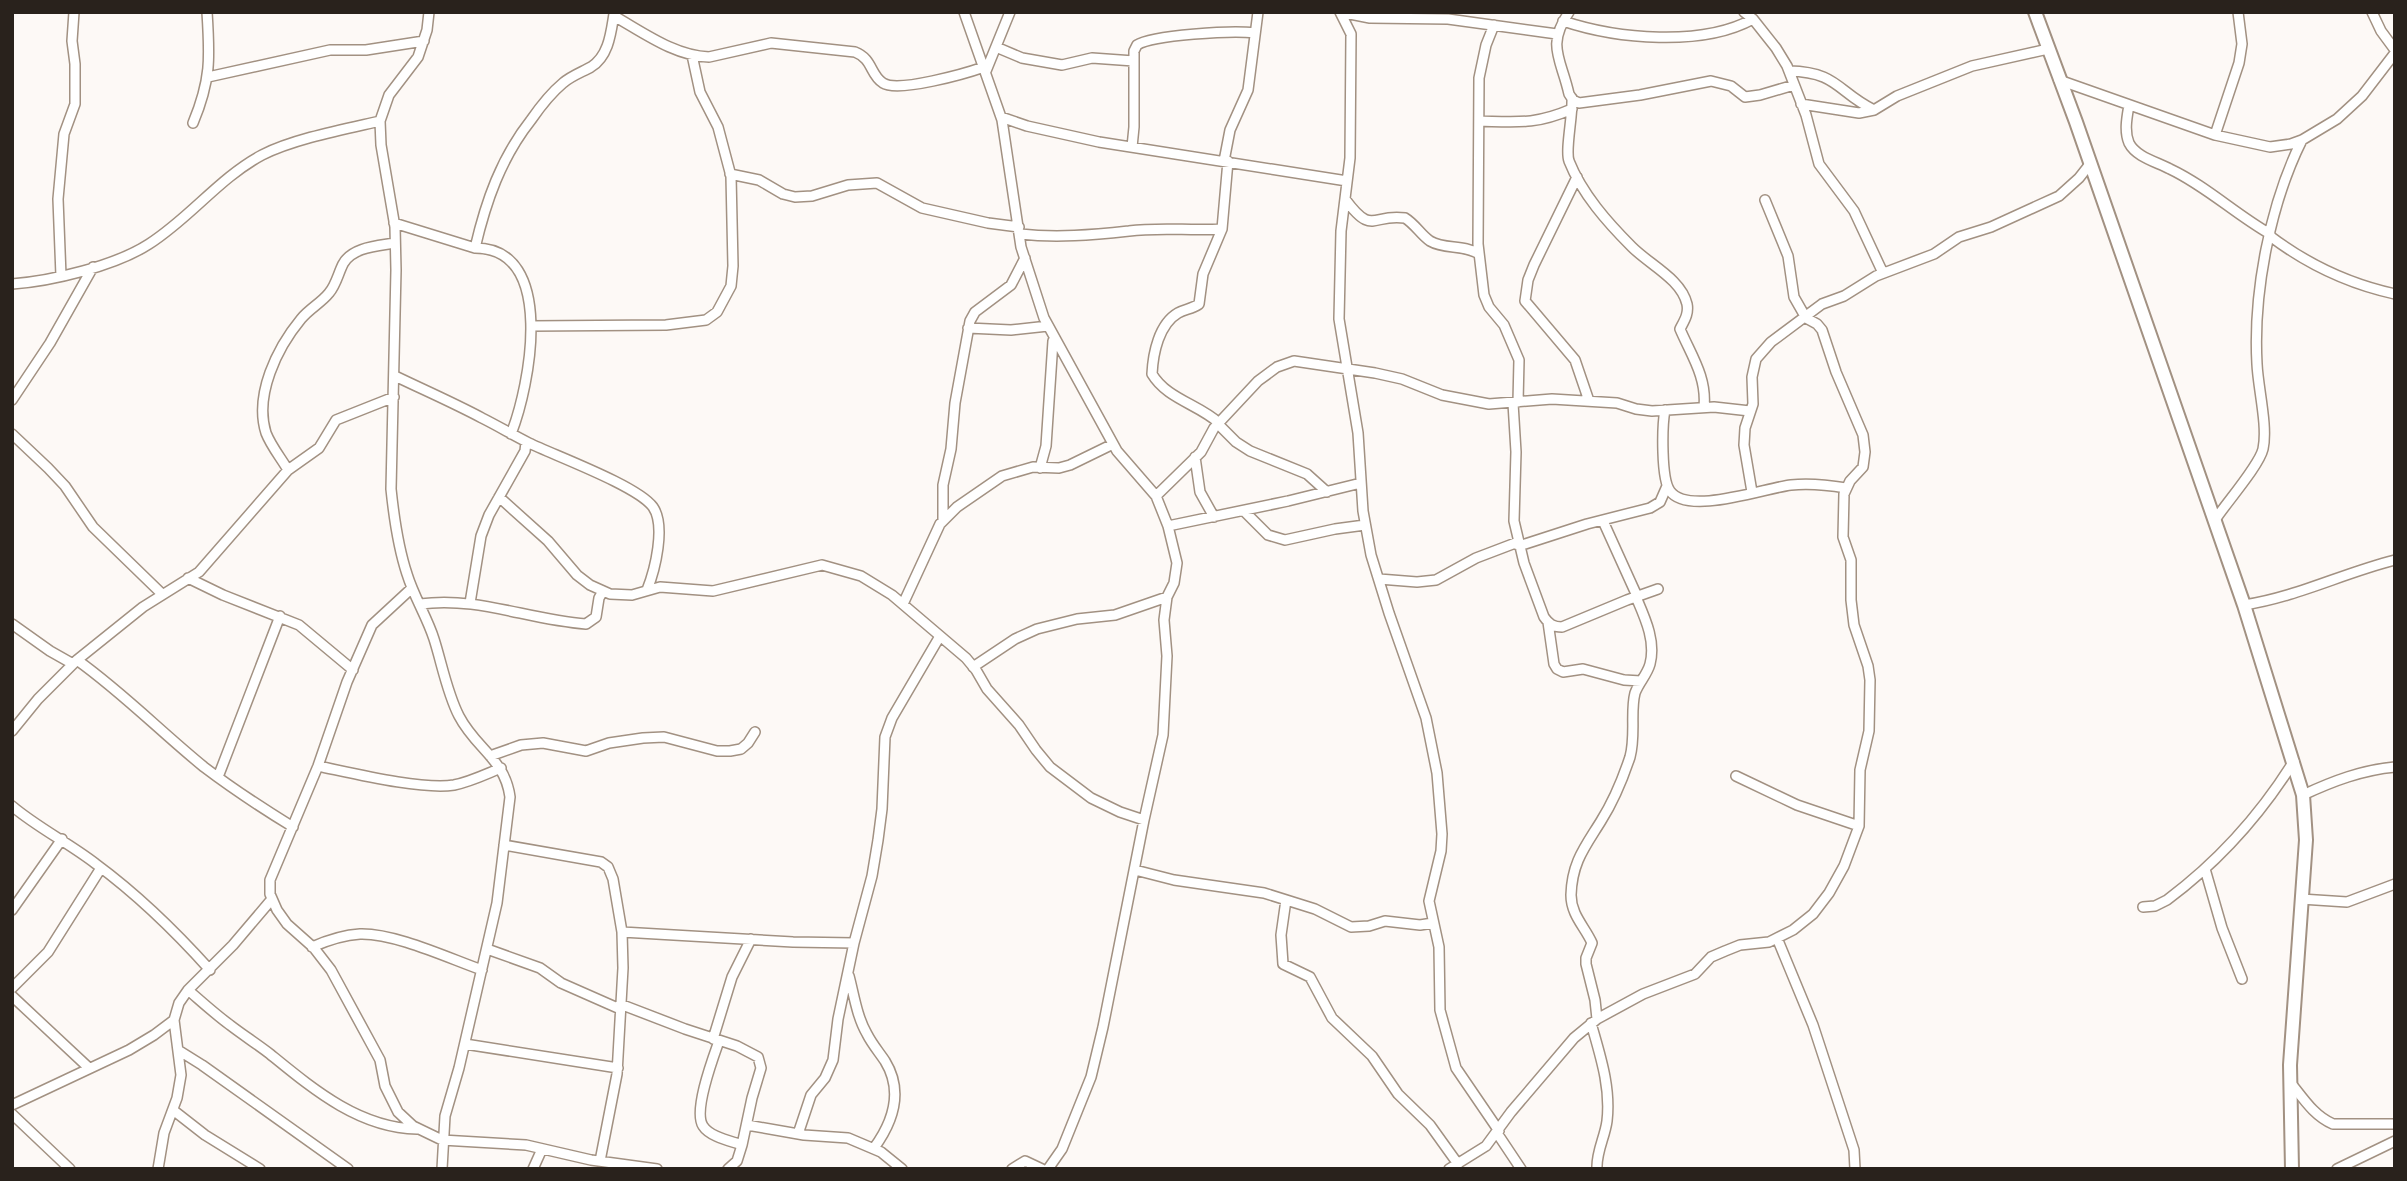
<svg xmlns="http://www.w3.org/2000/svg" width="2407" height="1181" font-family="Ubuntu,sans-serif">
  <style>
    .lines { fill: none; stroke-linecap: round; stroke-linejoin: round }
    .street-casing { stroke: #a29182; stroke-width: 12 }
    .secondary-casing { stroke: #a29182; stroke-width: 16 }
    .street { stroke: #fff; stroke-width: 9 }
    .secondary { stroke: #fff; stroke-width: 12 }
  </style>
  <rect width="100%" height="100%" fill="#fdf9f6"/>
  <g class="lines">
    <g class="street-casing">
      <path id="street" d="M429 12 427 30 418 57 389 95 380 121 381 145 395 227 396 270 391 489C394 518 398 547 407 574 414 597 427 617 434 639 442 664 447 693 459 716 476 749 505 759 510 797L497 903 459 1068 445 1116 442 1169
        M964 12 1002 120 1021 247 1044 318 1117 451 1156 496 1168 526 1177 563 1174 583 1167 597 1164 620 1167 656 1163 735 1144 820 1103 1027 1091 1077 1062 1149 1048 1169
        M1340 12 1351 34 1350 158 1341 231 1339 319 1358 433 1363 511 1371 555 1389 613 1426 718 1437 773 1442 834 1441 851 1429 901 1439 947 1440 1010 1456 1068 1499 1131
        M1340 12 1370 18 1448 19 1557 34
        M1569 12C1546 46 1561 58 1569 94L1573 100 1579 103 1640 95 1711 81 1731 86 1745 97 1760 95 1794 85
        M1744 12 1753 19 1776 48 1787 66 1806 115 1819 164 1854 211 1883 273
        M2372 12 2381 31 2395 50
        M614 16C644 33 675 56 709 57L771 43 855 52C873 59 870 75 883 83 898 93 967 73 984 67
        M1563 21C1617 39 1702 47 1753 19
        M1494 25 1486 45 1479 78 1478 244 1484 295 1489 307 1504 325 1519 360 1518 402
        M996 47 1022 58 1062 65 1092 58 1134 61
        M986 71 1010 12
        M1789 71C1838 72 1837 92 1874 110
        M208 77 330 50H366L424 41
        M2059 80 2215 135 2270 147 2291 144 2302 140 2337 119 2362 96 2395 53
        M1572 98C1573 115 1565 150 1569 161 1582 194 1608 223 1632 247 1650 265 1681 279 1687 304 1689 314 1684 321 1680 329 1691 355 1707 377 1704 407
        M1801 104 1859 113 1874 110 1897 96 1972 66 2048 49
        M2129 105C2127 117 2124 131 2129 143 2136 157 2157 162 2170 169 2206 186 2235 214 2270 234
        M1001 117 1027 126 1099 142 1347 181
        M1479 121C1517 122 1535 125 1572 109
        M193 123C211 80 210 58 207 12
        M2215 135 2239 63 2242 44 2238 12
        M1132 147 1134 127V51L1137 45C1152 35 1234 30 1254 33
        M1224 161 1230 130 1248 90 1258 12
        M730 174 759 180 783 194 795 197 812 196 848 185 877 183 922 208 988 223 1019 227
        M1577 177 1534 265 1528 280 1525 301 1575 360 1589 401
        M1345 199C1373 237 1372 213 1405 218 1415 224 1421 235 1430 241 1445 250 1463 244 1479 254
        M394 223 475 248C557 248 530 386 511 434
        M1020 234C1057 238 1092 235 1129 231 1159 227 1191 231 1222 229
        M2270 236C2307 264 2349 284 2395 294
        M475 248C486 201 501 158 531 120 540 107 551 93 563 83 571 76 582 72 591 67 609 56 611 32 614 14
        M61 276 58 199 64 134 75 104V64L72 41 74 12
        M12 284C52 281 115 266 149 244 190 218 219 178 262 155 293 139 345 129 380 121
        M531 326 666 325 706 320 717 312 731 286 733 266 731 176 718 127 700 92 692 55
        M968 328 1011 330 1048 326
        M395 376C424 390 454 403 482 418 498 426 513 435 529 443 556 456 638 486 653 507 666 526 655 570 647 590
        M12 400 50 343 93 267
        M1513 403 1516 452 1514 521 1524 563 1544 617C1549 624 1553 627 1562 627L1627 600 1658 589
        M1665 410C1662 426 1661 479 1670 491 1688 516 1765 488 1791 485 1810 483 1828 485 1846 488
        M1219 423C1198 404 1167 399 1152 374 1153 353 1159 324 1178 313 1185 309 1192 309 1199 304L1203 274 1222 229 1228 161
        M1218 424 1236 442 1250 451 1307 474 1327 492
        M12 434 48 468 65 486 93 527 162 594
        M1195 457 1200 492 1214 517
        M1040 468 1046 446 1053 341
        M288 470C281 458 271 446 266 433 254 395 277 348 301 319 309 309 321 303 329 293 336 285 338 274 343 264 352 247 378 246 395 243
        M1752 492 1744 445 1745 428 1753 404 1752 377 1756 359 1771 342 1822 304 1844 296 1876 276 1934 254 1959 237 1991 227 2059 196 2079 178 2090 164
        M1156 496 1201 452 1214 428 1258 381 1277 367 1294 361 1375 373 1402 379 1442 395 1489 404 1552 399 1617 403 1636 409 1652 411 1714 407 1750 411
        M499 497 548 541 577 575 590 585 610 594 632 595 660 587 713 591 822 565 861 576 892 595 966 658 976 670 987 689 1019 725 1036 750 1050 767 1091 798 1120 812 1144 820
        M1244 511 1268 535 1285 540 1335 529 1365 525
        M2215 520C2226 503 2259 466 2263 449 2268 426 2258 388 2257 364 2253 293 2270 204 2302 140
        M943 521V485L951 449 955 403 970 321 975 312 1011 285 1025 258
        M1603 521 1637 596
        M1168 526 1288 501 1361 483
        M1519 546 1587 524 1650 508 1660 502 1667 486
        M188 578 223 595 299 625 353 670
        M1379 579 1417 582 1436 580 1476 558 1518 542
        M412 588 372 625 347 682 318 766 270 880V894L277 910 287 924 314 948 331 970 380 1060 385 1086 398 1112 413 1126 442 1140 526 1145 591 1160 657 1169
        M470 603 481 536 489 515 525 451 526 442
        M420 604C478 596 528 620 586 624L596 617 599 598 603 591
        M903 604 940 524 957 507 1002 476 1033 467 1059 468 1070 465 1113 444
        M2244 605C2297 597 2343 573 2395 560
        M1548 622 1554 664 1557 669 1563 672 1583 669 1624 680 1641 681
        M12 624 50 651 73 664
        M77 660C122 692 161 732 204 767 233 789 262 808 293 827
        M973 667 1015 639 1037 629 1077 619 1115 615 1167 597
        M12 731 38 699 77 660 143 607 199 572 288 470 319 448 336 420 394 397
        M490 756 521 745 543 743 586 751 609 743 643 738 664 737 717 751H730L741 749 748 743 755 732
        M318 766C352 773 421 790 454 785 470 782 486 774 501 768
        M1736 776 1797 805 1859 826
        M218 777 280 616
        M2303 795C2333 781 2362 770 2395 767
        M12 806C38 828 69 843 96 864 138 895 175 931 210 970
        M504 845 601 862 608 867 613 879 622 932 623 968 617 1074 600 1161
        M2205 869 2222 928 2242 979
        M1135 870 1174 880 1264 893 1315 909 1351 927 1369 926 1385 921 1420 925 1433 923
        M2301 899 2347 902 2395 884
        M1286 900 1281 935 1283 964 1310 977 1332 1018 1372 1056 1398 1094 1430 1125 1458 1164
        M2143 907 2155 906 2167 900C2218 862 2261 814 2294 761
        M12 910 62 839
        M622 932 793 942 854 943
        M1777 938 1813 1025 1854 1150 1855 1169
        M312 947C328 940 343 935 360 934 395 933 448 958 482 970
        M487 949 540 968 561 983 620 1009
        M849 976C854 995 857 1017 867 1034 872 1044 879 1052 885 1061 904 1092 893 1122 874 1148
        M12 988 48 952 101 868
        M188 990C202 1002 215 1014 230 1025 243 1035 257 1044 270 1054 313 1089 359 1128 417 1129
        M12 996 89 1068
        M620 1004 685 1029 737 1046 758 1057 761 1068 752 1098 742 1145 737 1161 728 1169
        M1597 1019 1595 1000 1586 964V958L1592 943C1585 927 1571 915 1571 895 1572 862 1585 847 1601 821 1613 802 1623 778 1630 757 1636 735 1630 712 1635 693 1639 682 1647 675 1650 664 1656 641 1645 618 1636 597
        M1591 1023C1600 1055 1611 1087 1607 1121 1605 1137 1596 1152 1597 1169
        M713 1039 732 977 751 939
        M719 1041C713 1058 693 1111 703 1126 710 1137 731 1141 742 1145
        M465 1044 618 1068
        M178 1050 202 1065 348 1169
        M2290 1082C2303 1098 2314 1116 2333 1124H2395
        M12 1105 129 1050 154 1035 174 1020
        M173 1110 205 1135 260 1169
        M12 1114 70 1169
        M747 1125 804 1135 848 1138 881 1152 902 1169
        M1497 1133 1521 1169
        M798 1134 811 1095 825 1078 833 1060 838 1019 854 943 872 876 878 840 882 809 885 737 892 718 940 636
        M158 1169 164 1133 177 1098 181 1075 174 1020 179 1003 188 990 233 945 272 899
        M533 1169 542 1149
        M1012 1169 1025 1161 1042 1169
        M1449 1169 1486 1146 1511 1112 1574 1038 1597 1019 1643 994 1695 974 1711 957 1725 951 1740 945 1769 942 1793 930 1813 914 1829 893 1844 866 1859 826 1860 770 1869 731 1870 680 1868 666 1854 625 1851 600V560L1843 537 1844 494 1850 481 1863 467 1865 452 1863 435 1836 372 1822 330 1817 324 1806 318 1794 297 1788 256 1765 200
        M2337 1169 2395 1141"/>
    </g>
    <g class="secondary-casing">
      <path id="secondary" d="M2035 12 2076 122 2244 605 2303 795 2306 840 2290 1065 2292 1169"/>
    </g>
    <use href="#street" class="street"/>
    <use href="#secondary" class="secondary"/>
  </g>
  <rect width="2407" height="1181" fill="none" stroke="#29221c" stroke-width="28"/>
</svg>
